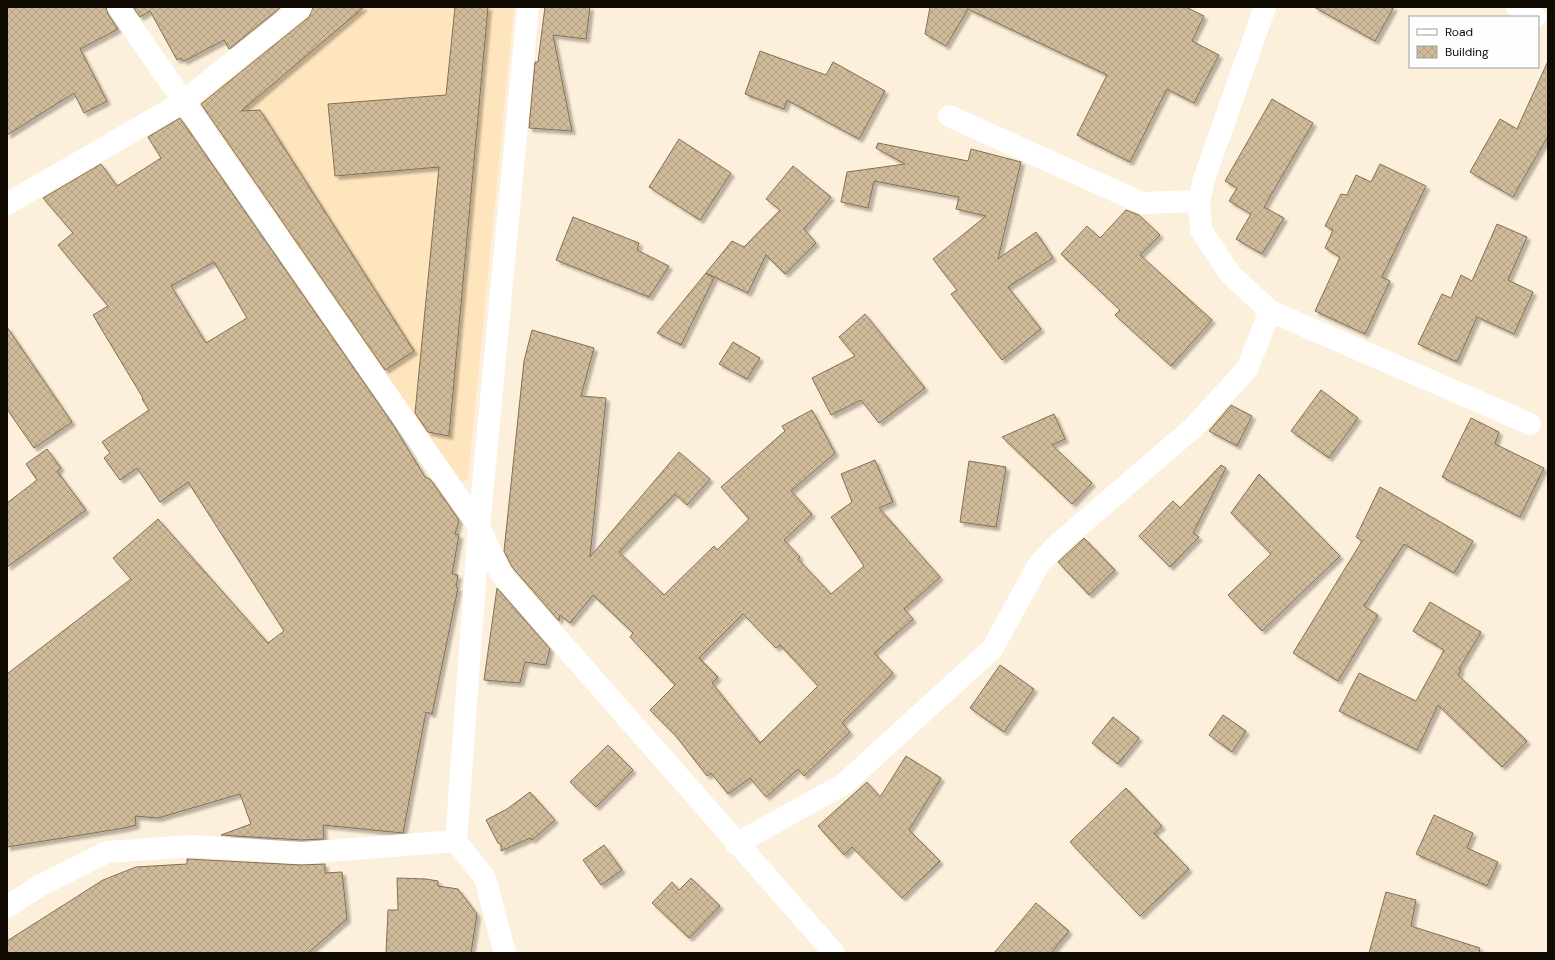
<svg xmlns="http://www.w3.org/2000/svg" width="1555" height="960" viewBox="0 0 1555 960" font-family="'DM Sans',sans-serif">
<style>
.built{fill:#ffe5bd}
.building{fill:url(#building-cross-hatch);stroke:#837052;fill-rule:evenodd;filter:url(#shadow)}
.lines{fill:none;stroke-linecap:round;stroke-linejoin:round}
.minor{stroke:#fff;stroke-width:22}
</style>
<defs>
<pattern id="building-cross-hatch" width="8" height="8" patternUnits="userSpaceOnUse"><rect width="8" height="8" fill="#cfbb9a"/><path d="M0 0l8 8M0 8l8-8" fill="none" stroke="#b19f83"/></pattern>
<filter id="shadow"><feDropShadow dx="3.5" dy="3.5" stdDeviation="1" flood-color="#0004"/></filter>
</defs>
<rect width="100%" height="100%" fill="#fcefdb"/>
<path class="built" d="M 329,7 L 514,7 L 468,480 L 449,484 L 209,108 Z"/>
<path class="building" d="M 7,7 L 106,7 L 108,14 L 118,29 L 80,49 L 107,101 L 84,113 L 74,93 L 7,135 Z
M 133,7 L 281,7 L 229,49 L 224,40 L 184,61 L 181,58 L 177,60 L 150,11 L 140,17 Z
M 313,7 L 364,7 L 241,111 L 260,110 L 414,351 L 385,370 L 201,104 L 309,17 Z
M 455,7 L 488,7 L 449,436 L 428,432 L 415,413 L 439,167 L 335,176 L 328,104 L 446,95 Z
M 545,7 L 590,7 L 586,39 L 553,35 L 572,131 L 529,128 L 535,62 L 538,62 Z
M 930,7 L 1186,7 L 1204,16 L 1192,41 L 1219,55 L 1194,103 L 1167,89 L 1130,162 L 1077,135 L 1107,75 L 968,9 L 946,46 L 925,34 Z
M 1314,7 L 1394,7 L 1375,41 Z
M 760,51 L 826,75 L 833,62 L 885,91 L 859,139 L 787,100 L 784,109 L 745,94 Z
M 1548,61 L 1548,136 L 1513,197 L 1470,172 L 1500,119 L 1517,129 Z
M 1272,99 L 1313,123 L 1264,207 L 1284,218 L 1262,254 L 1236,239 L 1251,214 L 1229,201 L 1237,188 L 1225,181 Z
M 180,118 L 392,423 L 425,477 L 430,479 L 459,520 L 455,534 L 459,535 L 452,574 L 458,575 L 456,587 L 458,588 L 432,714 L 426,712 L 403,833 L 323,825 L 324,839 L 302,840 L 221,835 L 251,824 L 240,794 L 158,818 L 135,816 L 136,825 L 124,828 L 7,847 L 7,674 L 131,579 L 113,558 L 158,519 L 268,643 L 284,631 L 188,482 L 160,502 L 137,468 L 120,480 L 104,458 L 110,453 L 102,442 L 149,410 L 142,399 L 143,398 L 93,315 L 108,306 L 58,245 L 73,233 L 43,198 L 101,164 L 117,186 L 161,158 L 148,137 ZM 214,262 L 247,318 L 206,343 L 171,286 Z
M 679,139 L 731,173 L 700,220 L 649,187 Z
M 878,143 L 968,161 L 971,149 L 1021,162 L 998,259 L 1036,232 L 1053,258 L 1008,287 L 1041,329 L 1002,360 L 951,294 L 957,290 L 933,259 L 986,216 L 956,209 L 959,197 L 874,181 L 868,208 L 841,202 L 847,172 L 905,164 L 876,148 Z
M 1380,164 L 1426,186 L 1382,277 L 1390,281 L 1365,334 L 1315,311 L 1340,257 L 1325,248 L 1333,230 L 1325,226 L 1341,194 L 1347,195 L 1356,175 L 1371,182 Z
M 793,166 L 831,197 L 804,229 L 816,243 L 785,274 L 766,255 L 748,293 L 706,273 L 732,241 L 744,247 L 780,210 L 766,199 Z
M 1126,210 L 1139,215 L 1160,235 L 1140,255 L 1212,320 L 1171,366 L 1115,315 L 1120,310 L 1061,254 L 1087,226 L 1100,238 Z
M 573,217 L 639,243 L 637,250 L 669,266 L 649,297 L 556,260 Z
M 1497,224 L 1527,237 L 1508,280 L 1533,292 L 1514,334 L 1477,317 L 1457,362 L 1418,344 L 1442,294 L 1451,298 L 1461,275 L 1472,281 Z
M 706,273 L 714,278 L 681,345 L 657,333 Z
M 865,314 L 925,388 L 879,423 L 861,400 L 831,415 L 812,378 L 855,356 L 839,337 Z
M 7,327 L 72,422 L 34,448 L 7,409 Z
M 532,330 L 594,348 L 581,396 L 606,398 L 590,557 L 679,452 L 710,479 L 687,505 L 675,494 L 619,552 L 664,595 L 714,546 L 717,550 L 749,519 L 721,487 L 785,431 L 782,426 L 812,410 L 835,453 L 791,491 L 812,514 L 784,540 L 800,557 L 798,559 L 831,594 L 864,566 L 831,517 L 852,502 L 841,474 L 875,460 L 893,502 L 879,508 L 940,577 L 904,609 L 913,619 L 874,653 L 893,673 L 842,723 L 850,732 L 804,776 L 798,769 L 766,797 L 750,778 L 728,794 L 711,773 L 707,776 L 676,736 L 650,710 L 675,685 L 630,637 L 633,633 L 593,595 L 570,623 L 560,615 L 559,621 L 512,567 L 504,551 L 524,361 ZM 743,614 L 776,648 L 780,645 L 818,686 L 760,743 L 712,683 L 718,677 L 699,658 Z
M 733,342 L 760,358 L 747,379 L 719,364 Z
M 1321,390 L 1358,418 L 1329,458 L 1291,431 Z
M 1231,405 L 1252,416 L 1237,446 L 1209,431 Z
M 1054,414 L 1065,439 L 1052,445 L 1092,483 L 1072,504 L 1002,437 Z
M 1471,418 L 1499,432 L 1495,444 L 1544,468 L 1520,517 L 1442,477 Z
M 47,449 L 61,468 L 57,471 L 86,510 L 7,567 L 7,503 L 37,480 L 26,464 Z
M 969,461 L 1006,467 L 996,527 L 960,522 Z
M 1221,465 L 1226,468 L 1193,533 L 1199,537 L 1170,567 L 1139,536 L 1173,501 L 1180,508 Z
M 1259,474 L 1340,556 L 1262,631 L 1228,595 L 1271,554 L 1231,513 Z
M 1380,487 L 1473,541 L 1454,573 L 1404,544 L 1364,606 L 1378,615 L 1338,681 L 1293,653 L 1362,541 L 1356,537 Z
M 1084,538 L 1115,570 L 1089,595 L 1058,562 Z
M 497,588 L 550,649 L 546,665 L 525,662 L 520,683 L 484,680 Z
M 1430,602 L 1481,632 L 1459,669 L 1461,670 L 1458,675 L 1527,741 L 1502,767 L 1438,705 L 1417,750 L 1339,711 L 1359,673 L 1416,701 L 1444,650 L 1413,631 Z
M 1000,665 L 1034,689 L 1004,732 L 970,708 Z
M 1223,715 L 1246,731 L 1232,752 L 1209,735 Z
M 1113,717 L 1139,738 L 1118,764 L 1092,743 Z
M 608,745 L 633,770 L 596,807 L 570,782 Z
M 906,756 L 941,778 L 909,830 L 940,861 L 902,898 L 852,847 L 844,855 L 818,826 L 867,782 L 880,797 Z
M 1126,788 L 1162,826 L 1154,833 L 1189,869 L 1140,916 L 1070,842 Z
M 530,792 L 555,820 L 532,840 L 530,838 L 501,851 L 501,844 L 498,843 L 486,820 L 507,809 Z
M 1434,815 L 1473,833 L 1467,848 L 1498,862 L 1487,886 L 1416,854 Z
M 604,845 L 622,870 L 601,885 L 583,860 Z
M 187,859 L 301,865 L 325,864 L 325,873 L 342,872 L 347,919 L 308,953 L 7,953 L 7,941 L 103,880 L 136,867 L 187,864 Z
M 397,878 L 426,879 L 438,881 L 438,886 L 458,889 L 477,914 L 471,953 L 386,953 L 388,910 L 398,910 Z
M 691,878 L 720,906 L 689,938 L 652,903 L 672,882 L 679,890 Z
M 1386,892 L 1416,900 L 1411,926 L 1480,948 L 1479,953 L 1369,953 Z
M 1036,903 L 1069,931 L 1051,953 L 994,953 Z"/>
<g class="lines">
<path class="minor" d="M 118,7 L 479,527 L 501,574 L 834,953
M 1265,7 L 1204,179 L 1199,201 L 1201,230 L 1230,274 L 1270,311 L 1530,424
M 1517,7 L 1535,17
M 949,116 L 1142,203 L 1199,201
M 7,204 L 183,102 L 301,7
M 736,844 L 844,784 L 992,649 L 1039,564 L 1057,545 L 1194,427 L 1247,369 L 1270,311
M 7,907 L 39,886 L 107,852 L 193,846 L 302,853 L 456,841
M 505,953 L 485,878 L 456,841 L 479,527 L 528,7"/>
</g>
<rect width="1555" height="960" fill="none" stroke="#120b02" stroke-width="16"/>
<rect x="1409" y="16" width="130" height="52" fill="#fefefe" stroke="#a09d99"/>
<rect x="1417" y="29" width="20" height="6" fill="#ffffff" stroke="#a09d99"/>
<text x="1445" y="36" font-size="12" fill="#120b02">Road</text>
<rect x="1417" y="46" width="20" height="12" fill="url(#building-cross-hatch)" stroke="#a09d99"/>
<text x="1445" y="56" font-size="12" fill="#120b02">Building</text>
</svg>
